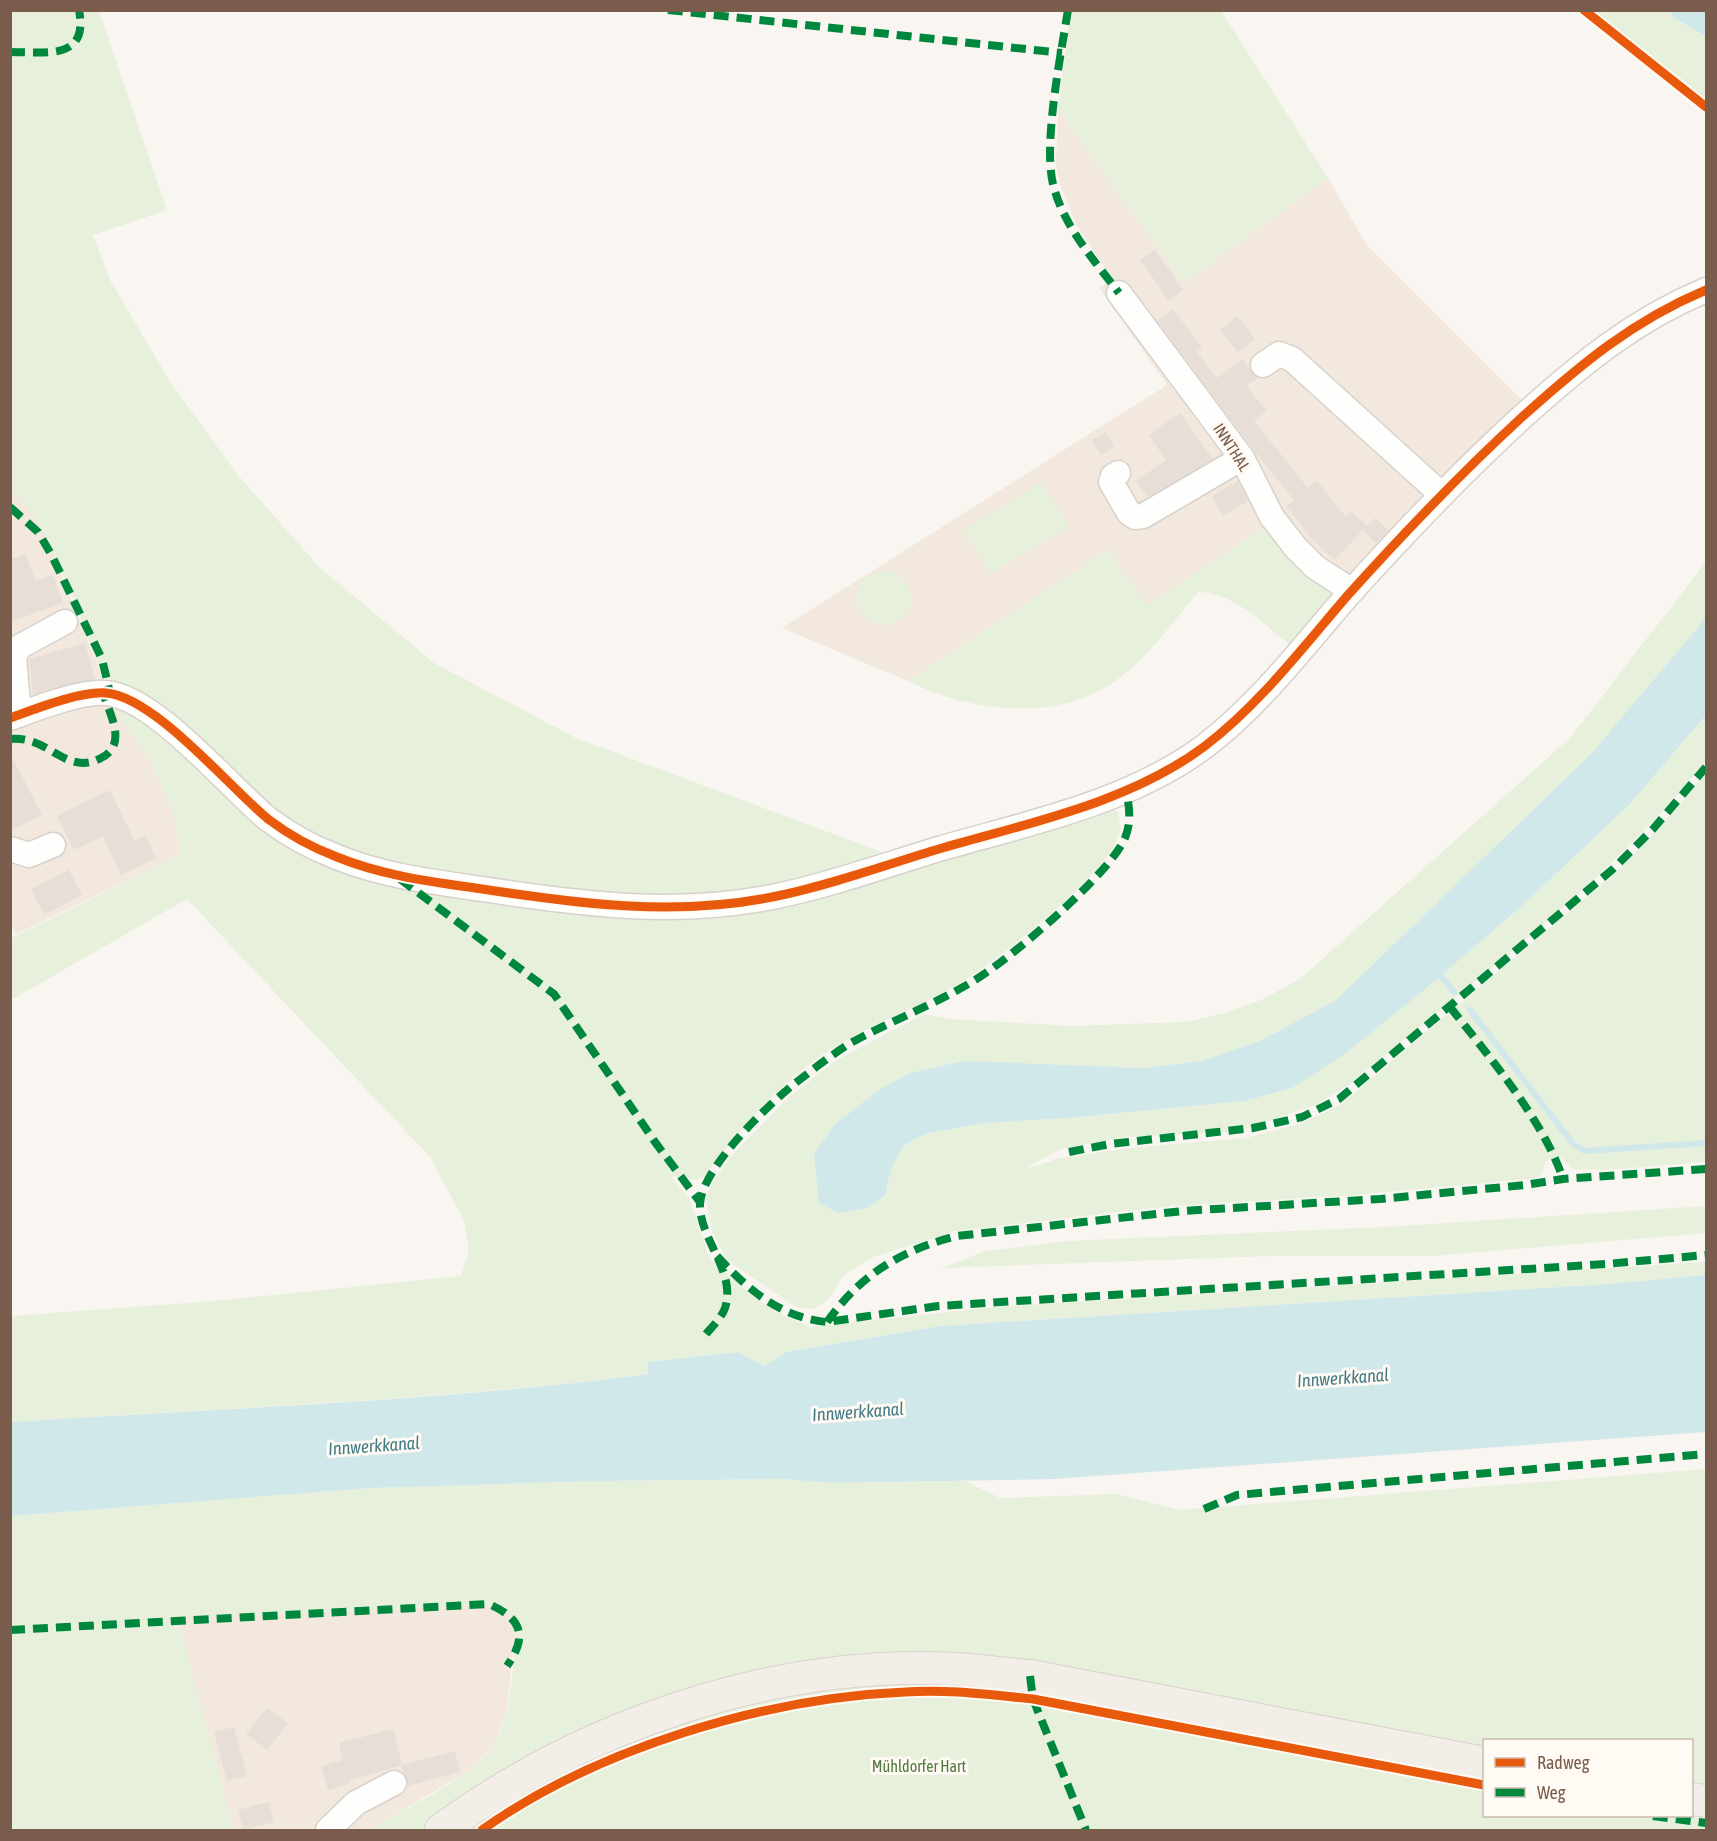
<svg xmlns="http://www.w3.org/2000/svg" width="1717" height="1841" viewBox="0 0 1717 1841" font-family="'Asap Condensed',sans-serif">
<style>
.residential{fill:#f2e8de}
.green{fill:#e7f0db;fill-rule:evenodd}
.water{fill:#d0e8ea}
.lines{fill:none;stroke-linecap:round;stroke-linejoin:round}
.stream{stroke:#d0e8ea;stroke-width:6}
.building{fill:#e6ded7}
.minor-casing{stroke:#d7d1cb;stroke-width:27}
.major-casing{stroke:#dad1cc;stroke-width:34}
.minor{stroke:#fefefd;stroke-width:24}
.major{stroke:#f3eee8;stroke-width:32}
.quiet{stroke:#00873e;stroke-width:8;stroke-dasharray:15 8;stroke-linecap:butt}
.cycleway-casing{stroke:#fffaf3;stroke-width:13}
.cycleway{stroke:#e8590c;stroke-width:9}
.labels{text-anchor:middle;stroke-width:6;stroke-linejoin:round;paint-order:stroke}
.street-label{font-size:16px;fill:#7a5c4d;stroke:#fffaf3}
.park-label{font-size:16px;fill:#537a41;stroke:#fffaf3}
.water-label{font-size:18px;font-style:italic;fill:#437c86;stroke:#fffaf3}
</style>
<rect width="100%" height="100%" fill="#f9f5f0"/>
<path class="residential" d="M 1058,109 L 1183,283 L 1328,178 L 1366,244 L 1524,402 L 1336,592 L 1271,523 L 1147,606 L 1108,550 L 908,681 L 782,628 L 1167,385 L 1099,288 L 1112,279 L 1076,224 L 1061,188 L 1056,165 Z
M 11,489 L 26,503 L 43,527 L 114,708 L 149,759 L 172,808 L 181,855 L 16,934 L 11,926 Z
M 488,1605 L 517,1616 L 506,1716 L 493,1747 L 469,1771 L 380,1823 L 371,1830 L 234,1830 L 177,1620 L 191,1617 Z"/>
<path class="green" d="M 11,11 L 99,11 L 167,210 L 93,235 L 111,282 L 171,383 L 237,474 L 319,567 L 434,663 L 576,738 L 887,854 L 825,874 L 764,888 L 697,897 L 625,897 L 520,886 L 367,860 L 289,824 L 158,707 L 117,682 L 102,677 C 80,620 55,530 11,489 Z
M 1071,11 L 1221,11 L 1328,178 L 1183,283 L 1058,109 Z
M 1591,11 L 1669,11 L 1676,19 L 1706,36 L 1706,100 Z
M 1042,482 L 1069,527 L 990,574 L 963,530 Z
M 1272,523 L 1336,592 L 1292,647 C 1264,624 1235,593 1198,592 C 1173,622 1149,656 1118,679 C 1057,724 971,712 908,681 L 1108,550 L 1147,605 Z
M 1706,562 L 1706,618 L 1674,659 L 1591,754 L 1336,1000 L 1262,1040 L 1202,1061 L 1142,1068 L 1039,1064 L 880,1089 L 834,1125 L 814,1154 L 885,1195 L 891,1169 L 903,1146 L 925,1134 L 983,1123 L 1068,1118 L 1244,1101 L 1292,1088 L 1423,991 L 1524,904 L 1630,804 L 1706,715 L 1706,761 C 1608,883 1469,985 1348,1085 L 1315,1105 L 1236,1132 L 1125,1137 L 1060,1149 L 1023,1170 L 1060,1158 L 1139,1147 L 1246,1138 L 1300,1124 L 1340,1105 L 1615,873 L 1665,822 L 1706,771 L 1706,1162 L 1604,1170 L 1573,1169 L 1560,1157 L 1546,1161 L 1541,1176 L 1530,1179 L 1355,1195 L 1170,1206 L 955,1231 L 873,1257 L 843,1276 L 830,1298 L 815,1309 L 796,1307 L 728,1261 L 712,1232 L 706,1199 L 712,1183 L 731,1156 L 789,1097 L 835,1061 L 924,1014 L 950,1019 L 1070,1026 L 1185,1022 L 1226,1013 L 1263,999 L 1300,979 L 1570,738 Z
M857 598a27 27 0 1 1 54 0a27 27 0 1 1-54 0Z
M 114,708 L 131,711 L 315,854 L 681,915 L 1113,807 C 1122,817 1122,828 1117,840 C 1102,877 1006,953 971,976 C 920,1010 859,1026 811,1063 C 774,1091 731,1139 705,1176 L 697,1180 L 671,1176 L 690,1200 L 709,1258 L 752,1296 L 776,1312 L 810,1327 L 996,1307 L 1706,1262 L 1706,1275 L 1608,1284 L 940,1326 L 786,1352 L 765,1366 L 736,1352 L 649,1362 L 648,1374 C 437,1401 223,1408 11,1422 L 11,1316 L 215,1301 L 461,1276 L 469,1251 L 464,1220 L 430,1157 L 187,899 L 11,1000 L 11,938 L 181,855 L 172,808 L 149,759 Z
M 1706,1206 L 1706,1233 L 1431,1256 L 1270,1256 L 942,1268 L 985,1251 L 1068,1241 L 1386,1227 Z
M 1706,1469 L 1706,1830 L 371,1830 L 380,1823 C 411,1805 474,1776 493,1746 C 514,1714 513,1655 517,1617 L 488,1605 L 191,1617 L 178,1620 L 234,1830 L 11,1830 L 11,1516 L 371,1488 L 597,1481 L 782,1479 L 831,1483 L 965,1481 L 1000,1498 L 1116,1494 L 1179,1510 ZM 1484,1740 L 1692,1740 L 1692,1816 L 1484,1816 Z"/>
<path class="water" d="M 1669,11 L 1706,11 L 1706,36 L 1676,19 Z
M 1706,618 L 1706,715 L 1630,804 L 1524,904 L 1423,991 L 1342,1056 L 1292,1088 L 1244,1101 L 1068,1118 L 983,1123 L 925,1134 L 903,1146 L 891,1169 L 885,1195 L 868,1208 L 838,1213 L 819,1203 L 814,1154 L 834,1125 L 880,1089 L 911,1073 L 964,1061 L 1142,1068 L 1202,1061 L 1262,1040 L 1336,1000 L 1591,754 Z
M 1706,1275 L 1706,1432 L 1054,1479 L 831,1483 L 782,1479 L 597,1481 L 371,1488 L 11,1516 L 11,1422 C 223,1408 437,1402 648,1374 L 648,1362 L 737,1352 L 765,1366 L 786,1352 L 940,1326 L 1608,1284 Z"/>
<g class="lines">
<path class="stream" d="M 1441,976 L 1454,992
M 1470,1010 L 1574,1145 L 1585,1151 L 1706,1143"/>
</g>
<path class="building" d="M 1155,250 L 1183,290 L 1169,301 L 1140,260 Z
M 1173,309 L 1202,347 L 1196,351 L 1217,378 L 1242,359 L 1257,379 L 1246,386 L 1267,411 L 1254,421 L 1308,488 L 1317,481 L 1346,517 L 1351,511 L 1367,526 L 1375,518 L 1388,530 L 1376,543 L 1363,530 L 1334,560 L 1312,539 L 1286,506 L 1294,500 L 1256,453 L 1157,321 Z
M 1237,316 L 1255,339 L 1238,352 L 1220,330 Z
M 1180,413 L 1213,459 L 1148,497 L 1136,481 L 1166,460 L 1149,435 Z
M 1106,432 L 1114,447 L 1101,455 L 1092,440 Z
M 1238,481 L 1248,501 L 1223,516 L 1212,496 Z
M 25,554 L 36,581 L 53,575 L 63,603 L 10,622 L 10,559 Z
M 85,643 L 95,679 L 33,695 L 29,659 Z
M 10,753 L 42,815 L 10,831 Z
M 110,790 L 134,840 L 145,835 L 156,858 L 121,875 L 103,836 L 74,850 L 57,816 Z
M 69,870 L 82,895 L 44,915 L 31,889 Z
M 267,1708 L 288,1723 L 267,1750 L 246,1734 Z
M 234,1727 L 247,1776 L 227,1781 L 214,1732 Z
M 393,1729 L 402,1765 L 349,1780 L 350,1784 L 328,1790 L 321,1766 L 343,1760 L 339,1743 Z
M 455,1751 L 460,1772 L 408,1786 L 402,1765 Z
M 269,1802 L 274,1822 L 243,1830 L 238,1810 Z"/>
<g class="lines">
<g class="minor-casing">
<path id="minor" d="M 1119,293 L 1242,458 L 1272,517 L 1296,548 L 1315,567 L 1352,591
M 1263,365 L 1279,354 L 1292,359 L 1442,495
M 1118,473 L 1113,476 L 1111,482 L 1129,513 L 1135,517 L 1143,516 L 1242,458
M 19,715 L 14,657 L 19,647 L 65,622
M 10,718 C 35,709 80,691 106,693 C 155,697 229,787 268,819 C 289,835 313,848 337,857 C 383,876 434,882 482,889 C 580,904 678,917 777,896 C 831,885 885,865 939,849 C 1028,823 1129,803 1205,746 C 1260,704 1303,647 1348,595 C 1403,534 1460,474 1521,418 C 1580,365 1632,321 1706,290
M 10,849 L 29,855 L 53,845
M 328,1830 L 356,1803 L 394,1783"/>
</g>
<g class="major-casing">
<path id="major" d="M 1692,1799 L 1706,1801
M 441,1830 C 586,1724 776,1659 957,1669 C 981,1671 1006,1674 1030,1676 L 1484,1763"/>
</g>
<use href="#minor" class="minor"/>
<use href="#major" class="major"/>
<path class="quiet" d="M 668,10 L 1062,53
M 1068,10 C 1061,54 1043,143 1053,184 C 1063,226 1094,260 1119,293
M 10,52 C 45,52 89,61 79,10
M 10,507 L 38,532 L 51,554 L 102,659 L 110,693
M 10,739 C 49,735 66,777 101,758 C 128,745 110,715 103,693
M 400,879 L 554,994 L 655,1142 L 700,1202
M 1450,1007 C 1488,1055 1544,1121 1563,1179
M 1069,1152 L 1110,1144 L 1253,1128 L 1302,1117 L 1339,1099 L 1613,869 L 1653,829 L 1706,767
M 717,1256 C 747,1289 781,1318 827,1322 L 938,1306 L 1606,1264 L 1706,1255
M 827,1322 C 860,1275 901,1250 957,1236 L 1183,1211 L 1380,1199 L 1525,1185 L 1563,1179 L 1706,1169
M 706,1334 C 712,1327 722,1317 725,1308 C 737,1272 699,1239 700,1204 C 702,1168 767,1106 794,1084 C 811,1071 830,1056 849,1044 C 890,1021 934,1005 975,980 C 1010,959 1110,874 1125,838 C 1132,821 1129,806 1126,789
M 1204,1509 L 1237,1495 L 1706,1454
M 10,1630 L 489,1604 C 522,1619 528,1636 507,1666
M 1030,1676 L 1033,1699 L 1086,1830
M 1653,1816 L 1706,1823"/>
<g class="cycleway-casing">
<path id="cycleway" d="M 1584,10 L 1706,107
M 10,718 C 35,709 80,691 106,693 C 155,697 229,787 268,819 C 289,835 313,848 337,857 C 383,876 434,882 482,889 C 580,904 678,917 777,896 C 831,885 885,865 939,849 C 1028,823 1129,803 1205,746 C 1260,704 1303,647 1348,595 C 1403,534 1460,474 1521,418 C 1580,365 1632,321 1706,290
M 482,1830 C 597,1748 765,1698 905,1692 C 948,1689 991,1695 1033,1699 L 1484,1785"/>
</g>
<use href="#cycleway" class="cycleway"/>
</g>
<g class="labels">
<g class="street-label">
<text transform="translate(1232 447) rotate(57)" y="6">INNTHAL</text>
</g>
<g class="park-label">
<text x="919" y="1772">Mühldorfer Hart</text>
</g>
<g class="water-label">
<text transform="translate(1343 1378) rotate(-4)" y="6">Innwerkkanal</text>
<text transform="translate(858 1412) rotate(-4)" y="6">Innwerkkanal</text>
<text transform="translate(374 1446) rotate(-4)" y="6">Innwerkkanal</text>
</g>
</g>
<rect width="1717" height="1841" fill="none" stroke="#7a5c4d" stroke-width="24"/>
<rect x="1483" y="1739" width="210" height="78" fill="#fffaf3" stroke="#cabbb1" stroke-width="1.5"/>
<rect x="1495" y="1758" width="30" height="9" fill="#e8590c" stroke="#cabbb1" stroke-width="1.5"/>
<text x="1537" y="1769" font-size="18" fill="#7a5c4d">Radweg</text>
<rect x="1495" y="1788" width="30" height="9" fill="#00873e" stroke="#cabbb1" stroke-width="1.5"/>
<text x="1537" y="1799" font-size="18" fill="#7a5c4d">Weg</text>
</svg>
